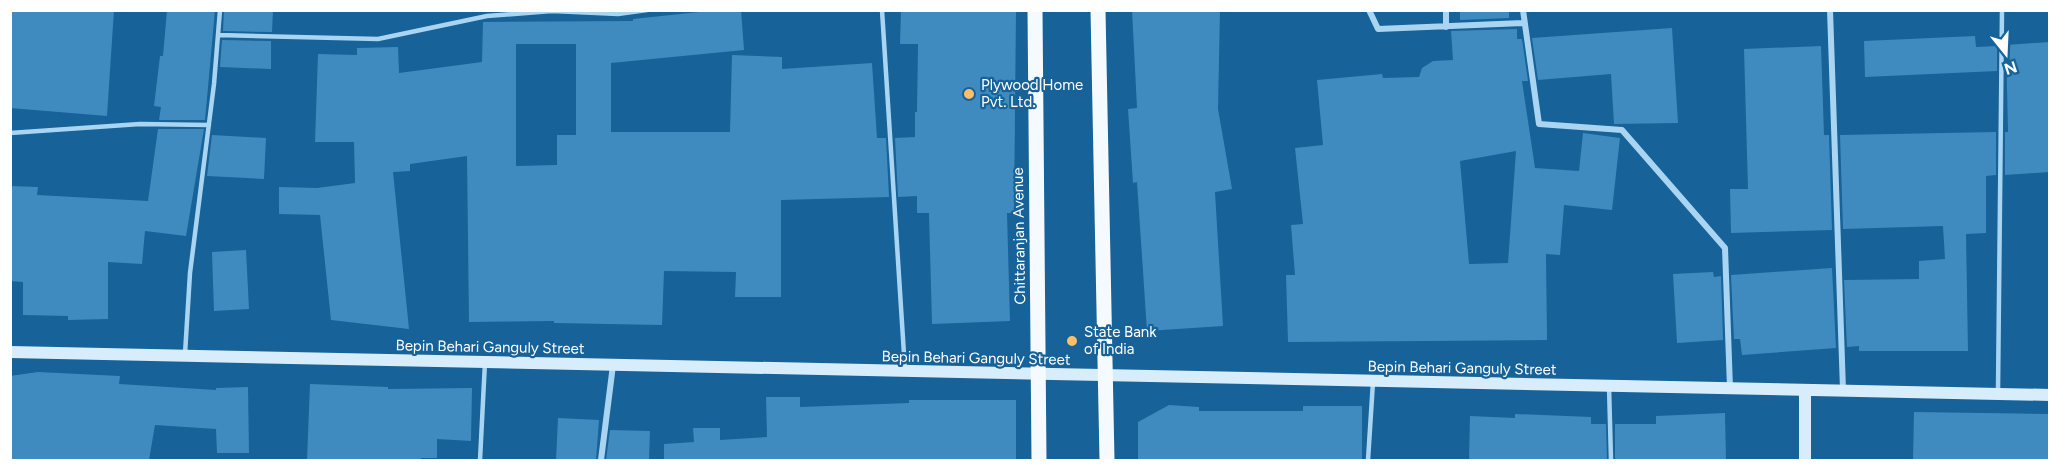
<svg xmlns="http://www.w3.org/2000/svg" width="2060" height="471" viewBox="0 0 2060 471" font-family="Figtree,sans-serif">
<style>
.building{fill:#3f8bbf;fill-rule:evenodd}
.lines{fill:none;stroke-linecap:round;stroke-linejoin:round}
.lane{stroke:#aad5f2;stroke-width:4.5}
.street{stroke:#aad5f2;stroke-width:6}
.secondary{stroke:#d8edfc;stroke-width:12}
.primary{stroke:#f4faff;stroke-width:15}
.poi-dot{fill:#ffbe6a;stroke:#176298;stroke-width:2}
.labels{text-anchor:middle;stroke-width:4.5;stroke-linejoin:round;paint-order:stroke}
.poi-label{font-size:15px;fill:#fff;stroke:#176298;text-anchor:start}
.street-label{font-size:15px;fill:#fff;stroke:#176298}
</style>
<rect width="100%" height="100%" fill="#176298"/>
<path class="building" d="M 10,10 L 114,10 L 107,116 L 10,108 Z
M 167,10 L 215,10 L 205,120 L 159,120 L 161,107 L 154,106 L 160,56 L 163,56 Z
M 224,10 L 273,10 L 272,32 L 223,31 Z
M 718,10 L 741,10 L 744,50 L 611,63 L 611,132 L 730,132 L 732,55 L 782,57 L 782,69 L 872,63 L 877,138 L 886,138 L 889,197 L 781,200 L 781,297 L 735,297 L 736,272 L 664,271 L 662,325 L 554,323 L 554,321 L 469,322 L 467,156 L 410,164 L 410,171 L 393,172 L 409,329 L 331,320 L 320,215 L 279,214 L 279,187 L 317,188 L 355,183 L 354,142 L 315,142 L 318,54 L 357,55 L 357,48 L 398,47 L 399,73 L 482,62 L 483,22 L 633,21 L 633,19 ZM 516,44 L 576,44 L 576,135 L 557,135 L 557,165 L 516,166 Z
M 901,10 L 1016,10 L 1014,213 L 1007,213 L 1010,321 L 932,324 L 929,213 L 917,213 L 917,196 L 898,197 L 895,138 L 915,137 L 915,112 L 917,112 L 918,44 L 900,44 Z
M 1132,10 L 1220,10 L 1218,109 L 1232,189 L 1215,192 L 1223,326 L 1147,331 L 1137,182 L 1133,183 L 1128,109 L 1137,108 Z
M 1460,10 L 1509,10 L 1509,18 L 1460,20 Z
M 1672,28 L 1678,123 L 1614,124 L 1611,74 L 1538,80 L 1532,38 Z
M 1517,29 L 1517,39 L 1522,39 L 1528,81 L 1522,81 L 1535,168 L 1579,171 L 1583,133 L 1620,138 L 1612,210 L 1564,205 L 1560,255 L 1546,254 L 1547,340 L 1288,342 L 1286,275 L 1295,275 L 1291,225 L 1303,224 L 1295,148 L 1323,145 L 1317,80 L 1382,74 L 1383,78 L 1419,77 L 1422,68 L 1433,61 L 1453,60 L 1451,31 ZM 1516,151 L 1508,263 L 1469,264 L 1460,161 Z
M 1975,36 L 1976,47 L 1997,46 L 1997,71 L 1865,77 L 1864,41 Z
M 222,40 L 271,41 L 271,69 L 220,67 Z
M 2049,42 L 2049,172 L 2005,175 L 2005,132 L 2008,132 L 2006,45 Z
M 1821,46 L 1824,135 L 1829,135 L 1832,230 L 1731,233 L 1730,189 L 1748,189 L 1744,49 Z
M 158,129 L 204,129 L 186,236 L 145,231 L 142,264 L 108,262 L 108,319 L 68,320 L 68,316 L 23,315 L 23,282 L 10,281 L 10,186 L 38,187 L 37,195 L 148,201 Z
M 1996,132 L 1996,175 L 1986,176 L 1986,233 L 1966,234 L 1968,351 L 1859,351 L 1859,346 L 1847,347 L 1844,280 L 1919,279 L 1919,261 L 1945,259 L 1943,226 L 1843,229 L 1840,135 Z
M 212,135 L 266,138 L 264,179 L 207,176 Z
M 246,250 L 249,309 L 214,311 L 212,252 Z
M 1832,268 L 1836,348 L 1742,355 L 1740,339 L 1734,339 L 1731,275 Z
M 1713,272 L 1714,277 L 1721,276 L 1723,340 L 1677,343 L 1673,274 Z
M 38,372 L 120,376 L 119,384 L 216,390 L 216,388 L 248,387 L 249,453 L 217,453 L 216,429 L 155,425 L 149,460 L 10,460 L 10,376 Z
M 310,384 L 388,387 L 388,389 L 472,388 L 471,441 L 437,439 L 437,458 L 421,458 L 421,460 L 307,460 Z
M 766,397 L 800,397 L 800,407 L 909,403 L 909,400 L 1016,400 L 1016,460 L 664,460 L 664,444 L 694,442 L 693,428 L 720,428 L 720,440 L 767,437 Z
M 1169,405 L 1199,407 L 1199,411 L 1303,411 L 1303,406 L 1362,406 L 1362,460 L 1138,460 L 1138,422 Z
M 1914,412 L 2049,414 L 2049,460 L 1913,460 Z
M 1725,413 L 1726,460 L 1615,460 L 1615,424 L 1656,424 L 1656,416 Z
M 1515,414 L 1591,417 L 1591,424 L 1606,424 L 1607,460 L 1469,460 L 1470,416 L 1515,418 Z
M 558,418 L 599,420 L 596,460 L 556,460 Z
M 610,430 L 650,431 L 649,460 L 606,460 Z"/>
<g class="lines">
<path class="lane" d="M 882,10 L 905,370
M 219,35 L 378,39 L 487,16 L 552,11 L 618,14 L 647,10
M 10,133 L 140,124 L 209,125
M 185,354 L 190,273 L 214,84 L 220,10
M 1609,386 L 1611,460
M 1998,392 L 2002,10
M 480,460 L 485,362
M 1368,460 L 1373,382"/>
<path class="street" d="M 1369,10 L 1378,29 L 1523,23
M 1446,10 L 1446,27
M 1523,10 L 1539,124 L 1622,130 L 1725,248 L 1730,388
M 1830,10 L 1843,390
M 601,460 L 613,365"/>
<path class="secondary" d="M 10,352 L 2050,395
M 1805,390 L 1805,460"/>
<path class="primary" d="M 1035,10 L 1039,460
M 1098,10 L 1107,460"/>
</g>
<g class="poi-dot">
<circle cx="969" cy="94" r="6"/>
<circle cx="1072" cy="341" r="6"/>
</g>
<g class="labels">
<g class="poi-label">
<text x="981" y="90">Plywood Home<tspan x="981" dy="17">Pvt. Ltd.</tspan></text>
<text x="1084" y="337">State Bank<tspan x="1084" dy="17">of India</tspan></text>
</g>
<g class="street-label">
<text transform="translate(1019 236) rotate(-91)" y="5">Chittaranjan Avenue</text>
<text transform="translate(490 347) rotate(1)" y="5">Bepin Behari Ganguly Street</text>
<text transform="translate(976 358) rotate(1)" y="5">Bepin Behari Ganguly Street</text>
<text transform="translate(1462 368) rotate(1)" y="5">Bepin Behari Ganguly Street</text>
</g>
</g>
<rect width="2060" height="471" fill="none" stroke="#ffffff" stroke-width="24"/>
<g transform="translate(2006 54) rotate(162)" stroke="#176298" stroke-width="4.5" paint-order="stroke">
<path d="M0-4.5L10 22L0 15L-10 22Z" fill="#ffffff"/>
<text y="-9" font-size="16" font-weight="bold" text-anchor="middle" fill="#ffffff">N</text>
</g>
</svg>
